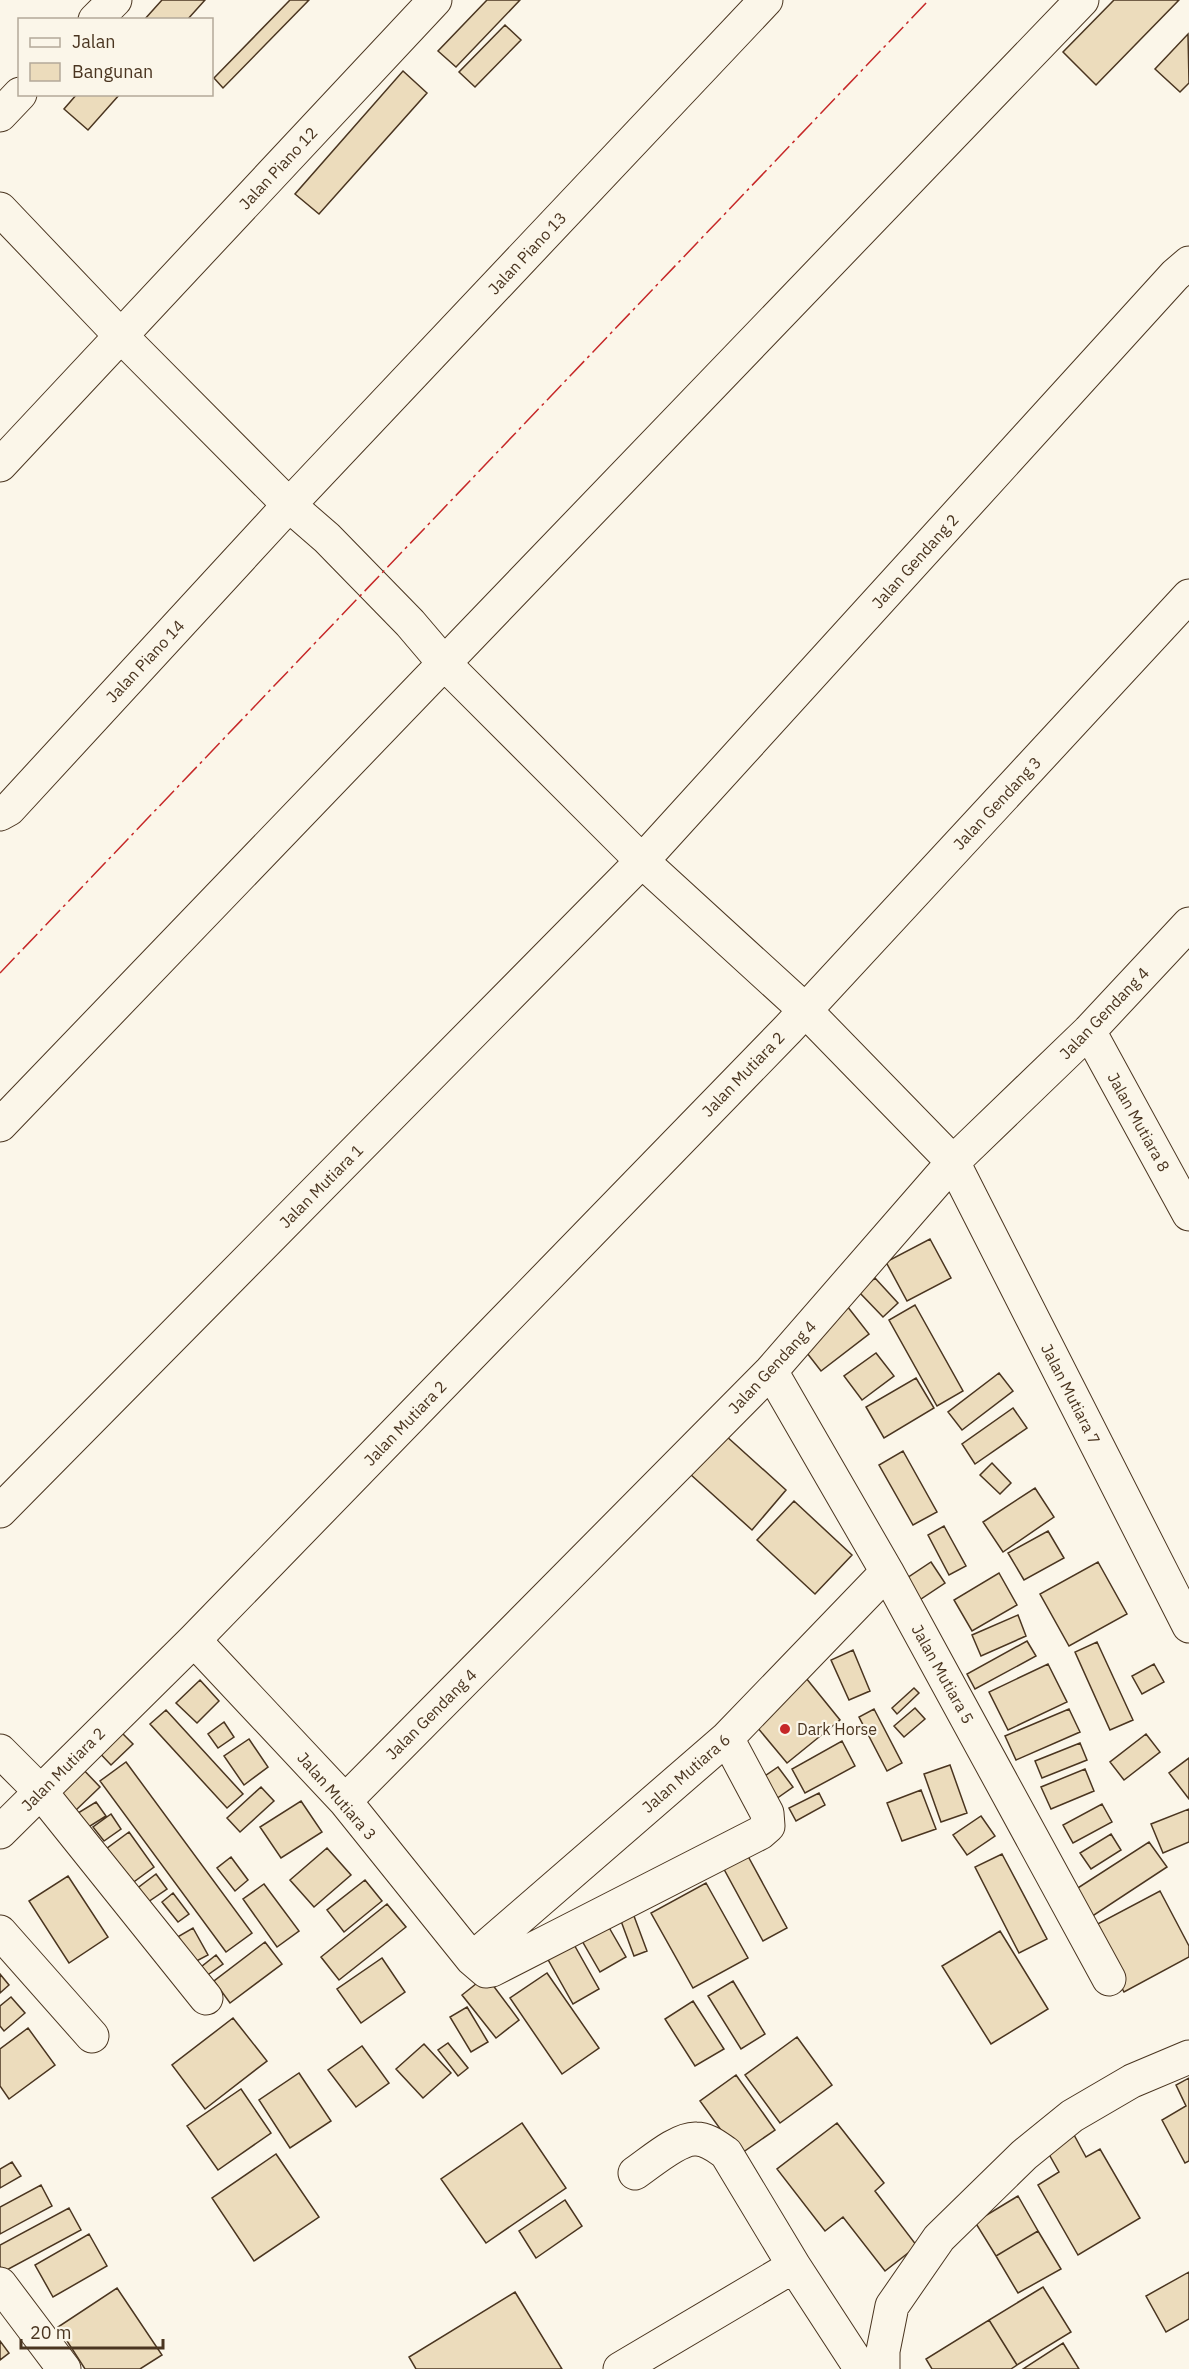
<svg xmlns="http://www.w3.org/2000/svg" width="1189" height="2369" viewBox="0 0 1189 2369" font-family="'IBM Plex Sans',sans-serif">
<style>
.building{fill:#ecdcbc;stroke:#4a3520;stroke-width:1.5}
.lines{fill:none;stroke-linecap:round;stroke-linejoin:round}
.minor-casing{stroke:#4a3520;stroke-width:35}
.minor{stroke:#fbf6e9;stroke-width:33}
.power{stroke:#c62828;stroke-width:1.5;stroke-dasharray:21 4.5 3 4.5;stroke-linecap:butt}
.poi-dot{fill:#c62828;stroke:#fbf6e9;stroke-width:2}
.labels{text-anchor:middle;stroke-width:4.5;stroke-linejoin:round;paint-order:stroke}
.street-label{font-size:16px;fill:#4a3520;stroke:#fbf6e9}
.poi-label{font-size:16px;fill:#4a3520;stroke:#fbf6e9;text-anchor:start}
</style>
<rect width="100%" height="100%" fill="#fbf6e9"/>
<path class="building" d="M 162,0 L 205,0 L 187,20 L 144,20 Z
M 290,0 L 309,0 L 223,88 L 214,78 Z
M 487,0 L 520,0 L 456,67 L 438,51 Z
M 1114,0 L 1179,0 L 1096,85 L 1063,52 Z
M 505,25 L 521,40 L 475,87 L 459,72 Z
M 1188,34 L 1189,83 L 1180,92 L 1155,69 Z
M 403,71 L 427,93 L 319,214 L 295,194 Z
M 77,94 L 120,94 L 88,130 L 64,109 Z
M 930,1239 L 951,1278 L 907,1301 L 886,1262 Z
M 875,1278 L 898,1303 L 883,1317 L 859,1292 Z
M 915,1305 L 963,1391 L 937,1406 L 889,1320 Z
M 847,1306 L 869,1334 L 821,1371 L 800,1344 Z
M 876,1353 L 894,1376 L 862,1400 L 844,1376 Z
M 999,1373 L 1013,1391 L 962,1430 L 948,1412 Z
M 916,1378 L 934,1408 L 884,1438 L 866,1407 Z
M 1013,1408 L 1027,1428 L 975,1464 L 962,1444 Z
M 725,1435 L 786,1490 L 752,1530 L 690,1474 Z
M 903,1451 L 937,1512 L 913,1525 L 879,1465 Z
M 992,1463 L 1011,1483 L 1000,1494 L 980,1475 Z
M 1035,1488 L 1054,1517 L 1003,1552 L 983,1522 Z
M 794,1501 L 852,1555 L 815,1594 L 757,1540 Z
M 944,1526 L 966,1566 L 949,1575 L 928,1535 Z
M 1048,1531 L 1064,1558 L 1024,1580 L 1008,1553 Z
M 931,1562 L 945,1583 L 918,1601 L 904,1580 Z
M 1098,1562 L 1127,1614 L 1069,1646 L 1040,1594 Z
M 999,1573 L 1017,1605 L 972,1631 L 954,1600 Z
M 1018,1615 L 1026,1636 L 981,1656 L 972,1635 Z
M 1027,1641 L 1036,1656 L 975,1689 L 967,1674 Z
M 1097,1642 L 1133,1720 L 1110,1730 L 1075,1652 Z
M 853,1650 L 870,1691 L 849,1700 L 831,1660 Z
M 1048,1664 L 1067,1702 L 1008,1730 L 989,1692 Z
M 1154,1664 L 1164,1682 L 1142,1694 L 1132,1676 Z
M 806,1678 L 840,1720 L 787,1763 L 752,1721 Z
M 200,1680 L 219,1701 L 197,1723 L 176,1703 Z
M 914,1688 L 919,1693 L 897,1714 L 892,1708 Z
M 915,1708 L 925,1719 L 904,1737 L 894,1726 Z
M 874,1709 L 902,1763 L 887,1771 L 859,1717 Z
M 1069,1709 L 1080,1732 L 1016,1760 L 1005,1736 Z
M 166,1710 L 243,1794 L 227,1808 L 150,1724 Z
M 224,1722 L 234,1737 L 218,1748 L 208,1734 Z
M 115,1726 L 133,1744 L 111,1765 L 94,1747 Z
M 1146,1734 L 1160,1752 L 1124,1780 L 1110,1762 Z
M 249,1739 L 268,1767 L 244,1785 L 224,1756 Z
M 842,1741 L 855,1766 L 805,1793 L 792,1769 Z
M 1080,1743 L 1087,1760 L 1042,1778 L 1035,1761 Z
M 1189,1758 L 1189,1799 L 1169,1773 Z
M 126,1762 L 252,1933 L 226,1952 L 100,1781 Z
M 79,1765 L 100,1787 L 75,1811 L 54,1788 Z
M 950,1765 L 967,1813 L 941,1822 L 924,1774 Z
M 778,1767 L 793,1787 L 776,1799 L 762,1778 Z
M 1085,1769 L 1094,1791 L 1051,1809 L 1041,1787 Z
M 261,1787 L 274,1801 L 240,1832 L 227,1818 Z
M 921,1790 L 936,1829 L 902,1841 L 887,1803 Z
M 819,1793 L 825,1805 L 796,1821 L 789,1808 Z
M 301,1801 L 322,1832 L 281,1858 L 260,1827 Z
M 96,1802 L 106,1816 L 87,1828 L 78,1813 Z
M 1102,1804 L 1112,1822 L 1073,1843 L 1063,1825 Z
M 1189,1809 L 1189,1842 L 1163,1853 L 1151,1824 Z
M 111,1814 L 121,1829 L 104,1841 L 93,1827 Z
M 981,1816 L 995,1836 L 967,1855 L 953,1835 Z
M 129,1832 L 154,1867 L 131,1884 L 106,1849 Z
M 1111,1834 L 1121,1850 L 1091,1869 L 1080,1853 Z
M 1149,1842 L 1167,1867 L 1088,1919 L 1070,1893 Z
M 743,1847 L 787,1928 L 763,1941 L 719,1860 Z
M 327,1848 L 351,1875 L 314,1907 L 290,1880 Z
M 1002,1854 L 1047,1939 L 1019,1953 L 975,1867 Z
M 231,1857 L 248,1880 L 235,1891 L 217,1868 Z
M 156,1874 L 167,1889 L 145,1904 L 135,1890 Z
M 68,1876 L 108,1937 L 69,1963 L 29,1901 Z
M 365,1880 L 382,1901 L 344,1932 L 327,1910 Z
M 706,1883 L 748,1958 L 693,1988 L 651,1913 Z
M 264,1884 L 299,1931 L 277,1947 L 243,1899 Z
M 1160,1891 L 1189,1946 L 1189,1957 L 1124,1992 L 1090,1928 Z
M 173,1893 L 189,1914 L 178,1922 L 162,1902 Z
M 387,1904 L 406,1927 L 339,1980 L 321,1957 Z
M 631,1908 L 647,1951 L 634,1956 L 618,1913 Z
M 607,1924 L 626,1957 L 600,1972 L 581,1939 Z
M 193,1928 L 208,1955 L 189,1965 L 174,1939 Z
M 1000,1931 L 1048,2009 L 991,2044 L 942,1966 Z
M 572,1941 L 599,1989 L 573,2004 L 546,1956 Z
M 265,1942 L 282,1964 L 230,2003 L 214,1981 Z
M 216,1955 L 223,1964 L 202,1979 L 196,1971 Z
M 382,1958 L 405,1992 L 361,2023 L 337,1989 Z
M 547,1973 L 599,2048 L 562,2074 L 510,1998 Z
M 0,1974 L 9,1985 L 0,1993 Z
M 486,1976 L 519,2020 L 496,2038 L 462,1995 Z
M 733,1981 L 765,2034 L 741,2049 L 708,1996 Z
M 11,1997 L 25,2013 L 4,2031 L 0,2026 L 0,2006 Z
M 693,2001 L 724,2049 L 695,2066 L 665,2019 Z
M 467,2007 L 488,2042 L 471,2052 L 450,2017 Z
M 233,2018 L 267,2061 L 205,2109 L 172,2065 Z
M 28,2028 L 55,2065 L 9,2099 L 0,2086 L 0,2049 Z
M 797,2037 L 832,2085 L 780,2123 L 745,2075 Z
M 448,2043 L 468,2068 L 458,2076 L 438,2050 Z
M 424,2044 L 451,2073 L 423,2098 L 396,2069 Z
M 362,2046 L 389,2083 L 356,2107 L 328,2070 Z
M 299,2073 L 331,2121 L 290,2148 L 259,2100 Z
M 736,2075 L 775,2130 L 739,2155 L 700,2101 Z
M 1189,2078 L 1189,2161 L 1185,2163 L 1162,2120 L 1186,2106 L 1176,2085 Z
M 241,2089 L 271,2133 L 218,2170 L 187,2126 Z
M 522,2123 L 566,2188 L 486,2243 L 441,2179 Z
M 837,2123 L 884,2183 L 875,2191 L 917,2246 L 885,2271 L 843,2217 L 825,2231 L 777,2169 Z
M 1073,2133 L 1086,2157 L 1100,2149 L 1140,2218 L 1078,2255 L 1038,2185 L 1059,2172 L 1046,2149 Z
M 276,2154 L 319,2217 L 254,2261 L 212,2198 Z
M 12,2162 L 21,2176 L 0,2188 L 0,2169 Z
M 41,2185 L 52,2206 L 0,2234 L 0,2207 Z
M 1018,2196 L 1038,2231 L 996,2256 L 975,2222 Z
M 565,2200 L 582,2226 L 536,2258 L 519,2231 Z
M 69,2208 L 81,2230 L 3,2272 L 0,2266 L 0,2245 Z
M 1038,2231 L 1061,2269 L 1018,2293 L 996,2256 Z
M 89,2234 L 107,2266 L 53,2297 L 35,2265 Z
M 1189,2272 L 1189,2319 L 1166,2332 L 1146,2296 Z
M 1043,2287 L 1071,2332 L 1017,2365 L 989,2320 Z
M 117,2288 L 162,2355 L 140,2369 L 85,2369 L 58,2327 Z
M 515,2292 L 562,2369 L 416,2369 L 409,2357 Z
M 989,2320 L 1017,2365 L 1011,2369 L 932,2369 L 926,2359 Z
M 0,2341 L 9,2353 L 0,2360 Z
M 1063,2343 L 1079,2369 L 1023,2369 Z"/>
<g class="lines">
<g class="minor-casing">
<path id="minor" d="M 95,20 L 115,0
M 0,115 L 20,94
M 0,209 L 120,335 L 289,505 L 327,538 L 410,623 L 444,663 L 642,861 L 805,1010 L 953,1162 L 1189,1626
M 0,465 L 435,0
M 0,814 L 9,809 L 289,505 L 766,0
M 1089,1031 L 1189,1214
M 0,1125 L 1082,0
M 771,1371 L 887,1572 L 1109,1979
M 0,1511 L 642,861 L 1175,275 L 1189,263
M 194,1640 L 345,1801 L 472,1959 L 486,1971 L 492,1970 L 760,1833 L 768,1826 L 767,1813 L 727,1738
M 0,1751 L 40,1791 L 206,1998
M 345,1801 L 771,1371 L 953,1162 L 1089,1031 L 1189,924
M 0,1832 L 194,1640 L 787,1030 L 1189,596
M 0,1932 L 92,2036
M 472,1959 L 727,1738 L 887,1572
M 635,2173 C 650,2163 678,2138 696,2139 C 708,2139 717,2147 726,2153 L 794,2266
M 0,2284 L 64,2369
M 620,2369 L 794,2266 L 861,2369
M 883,2369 L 883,2351 L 892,2306 L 939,2238 L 1024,2155 L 1072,2116 L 1132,2081 L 1189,2057"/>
</g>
<use href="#minor" class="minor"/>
<path class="power" d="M 0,973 L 929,0"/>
</g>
<circle class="poi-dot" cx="785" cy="1729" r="6"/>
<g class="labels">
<g class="street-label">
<text transform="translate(278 168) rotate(-47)" y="6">Jalan Piano 12</text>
<text transform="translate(527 253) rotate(-47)" y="6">Jalan Piano 13</text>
<text transform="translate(915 561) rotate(-48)" y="6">Jalan Gendang 2</text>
<text transform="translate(145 661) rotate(-47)" y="6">Jalan Piano 14</text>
<text transform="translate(997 803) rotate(-47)" y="6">Jalan Gendang 3</text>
<text transform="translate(1104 1013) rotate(-46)" y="6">Jalan Gendang 4</text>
<text transform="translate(743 1074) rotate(-46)" y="6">Jalan Mutiara 2</text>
<text transform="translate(1139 1122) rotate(61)" y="6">Jalan Mutiara 8</text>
<text transform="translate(321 1186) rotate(-45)" y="6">Jalan Mutiara 1</text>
<text transform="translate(772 1367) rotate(-47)" y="6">Jalan Gendang 4</text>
<text transform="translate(1071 1394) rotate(63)" y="6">Jalan Mutiara 7</text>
<text transform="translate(405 1423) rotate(-46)" y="6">Jalan Mutiara 2</text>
<text transform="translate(943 1674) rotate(61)" y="6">Jalan Mutiara 5</text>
<text transform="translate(431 1714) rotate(-45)" y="6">Jalan Gendang 4</text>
<text transform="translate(63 1769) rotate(-45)" y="6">Jalan Mutiara 2</text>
<text transform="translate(686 1773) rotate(-41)" y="6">Jalan Mutiara 6</text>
<text transform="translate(337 1796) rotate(49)" y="6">Jalan Mutiara 3</text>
</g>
<g class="poi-label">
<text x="797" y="1735">Dark Horse</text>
</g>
</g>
<rect x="18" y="18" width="195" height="78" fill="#fbf6e9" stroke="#b4a999" stroke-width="1.5"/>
<rect x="30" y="38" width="30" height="9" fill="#fbf6e9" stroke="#b4a999" stroke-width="1.5"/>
<text x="72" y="48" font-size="18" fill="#4a3520">Jalan</text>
<rect x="30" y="63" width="30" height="18" fill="#ecdcbc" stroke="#b4a999" stroke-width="1.5"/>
<text x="72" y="78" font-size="18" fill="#4a3520">Bangunan</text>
<path d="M21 2339v9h142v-9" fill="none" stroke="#4a3520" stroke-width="3"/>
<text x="30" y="2339" font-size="18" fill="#4a3520" stroke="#fbf6e9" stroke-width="4.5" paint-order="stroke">20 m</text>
</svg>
